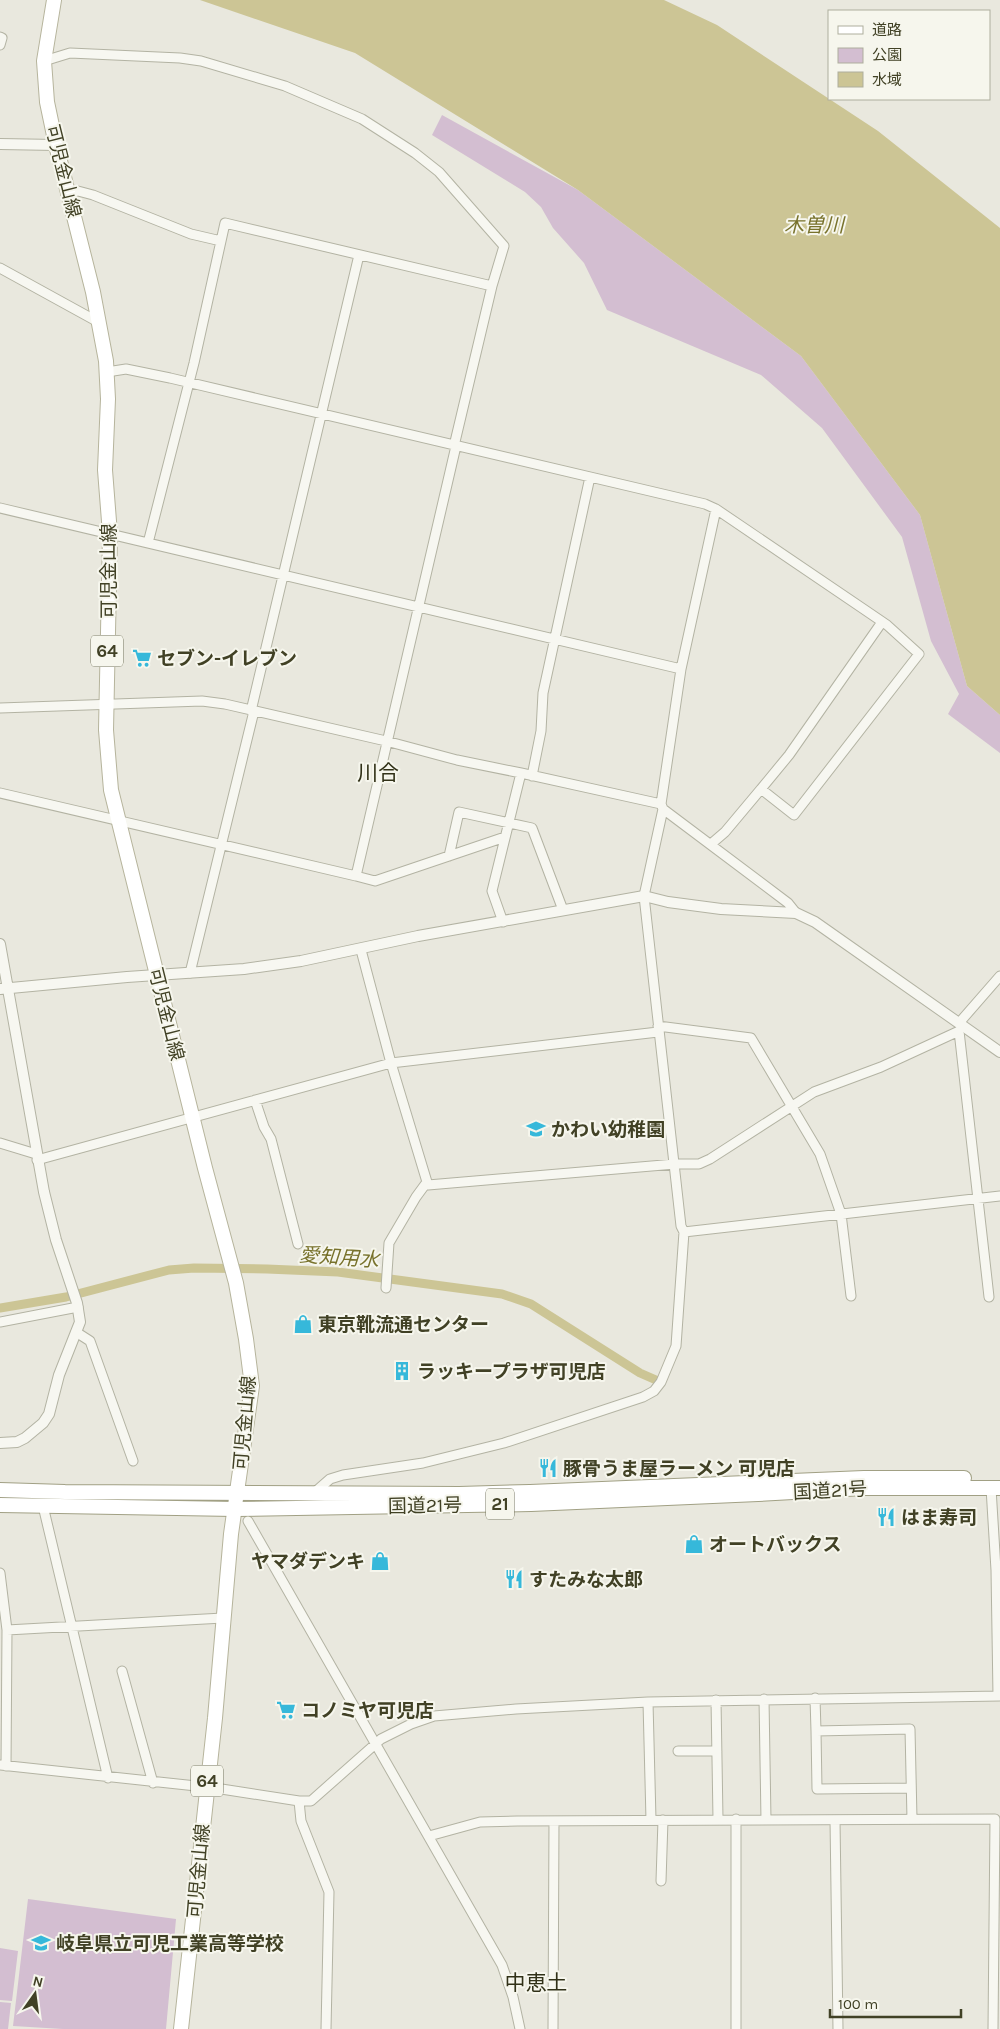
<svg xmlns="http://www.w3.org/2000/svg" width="1000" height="2029" viewBox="0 0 1000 2029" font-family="Karla,'Noto Sans JP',sans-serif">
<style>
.green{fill:#d3bed1}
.water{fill:#ccc595}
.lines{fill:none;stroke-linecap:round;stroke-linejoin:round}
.canal{stroke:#ccc595;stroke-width:9}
.minor-casing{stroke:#b3b3a3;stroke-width:11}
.tertiary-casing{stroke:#b3b3a3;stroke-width:12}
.primary-casing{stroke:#b6b49c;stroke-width:16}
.trunk-casing{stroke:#a1a084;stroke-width:16}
.minor{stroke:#f7f7f1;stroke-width:9}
.tertiary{stroke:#f7f7f1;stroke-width:10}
.primary{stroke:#fff;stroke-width:14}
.trunk{stroke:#fff;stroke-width:14}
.labels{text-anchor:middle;stroke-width:4;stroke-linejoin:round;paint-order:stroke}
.shield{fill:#f6f6ed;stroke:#777761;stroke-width:1}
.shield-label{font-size:18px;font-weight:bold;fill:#414125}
.street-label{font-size:19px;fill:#414125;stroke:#f6f6ed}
.poi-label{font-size:19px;font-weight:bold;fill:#414125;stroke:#f6f6ed;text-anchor:start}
.water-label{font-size:20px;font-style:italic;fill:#78722c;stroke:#f6f6ed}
.quarter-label{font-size:21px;fill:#313118;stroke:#f6f6ed}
</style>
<rect width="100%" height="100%" fill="#e9e8de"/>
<path class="green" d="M 442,115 L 578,190 L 801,356 L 920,515 L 967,686 L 1000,715 L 1000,753 L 948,714 L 959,694 L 931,641 L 902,537 L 822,428 L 761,375 L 607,310 L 584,263 L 553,228 L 541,207 L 525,192 L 432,135 Z
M 28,1899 L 176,1919 L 166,2029 L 63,2029 L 13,2026 Z
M 0,1948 L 18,1951 L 12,2001 L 0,2000 Z
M 0,2002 L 11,2003 L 8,2029 L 0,2029 Z"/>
<path class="water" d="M 200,0 L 664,0 L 717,25 L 878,131 L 1000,228 L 1000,715 L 967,686 L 920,515 L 801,356 L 578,190 L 355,53 Z"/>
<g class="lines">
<path class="canal" d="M 0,1308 L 66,1297 L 169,1270 L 194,1268 L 267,1269 L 338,1272 L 502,1294 L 531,1304 L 640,1373 L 656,1380"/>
<g class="minor-casing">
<path id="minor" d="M 0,37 L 2,38 L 0,45
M 44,61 L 70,53 L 180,58 L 201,61 L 285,86 L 362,119 L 415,153 L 439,172 L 504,246 L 492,286 L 454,446
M 68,193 L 78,191 L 93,195 L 191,234 L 221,241
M 0,268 L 100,323
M 107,372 L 126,369 L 170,378 L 705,504 L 716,509 L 865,610 L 887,625 L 919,654 L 794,815 L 761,789 L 725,832 L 711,844
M 0,508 L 681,669
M 148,543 L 194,363 L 225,223 L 492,286
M 0,708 L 202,701 L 225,704 L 386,741 L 457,760 L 521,773 L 661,804
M 251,711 L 359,255
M 532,776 L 541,731 L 543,693 L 590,477
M 761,789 L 789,755 L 882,622
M 0,793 L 356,876 L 456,446
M 663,809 L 788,903 L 796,913
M 449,856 L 459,812 L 532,828 L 563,910
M 356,876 L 375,881 L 505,837
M 503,922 L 492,891 L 521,773
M 361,950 L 391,1063 L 427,1182 L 416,1197 L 389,1243 L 386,1288
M 190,973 L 254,711
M 959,1023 L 1000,976
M 658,1026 L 751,1038 L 820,1154 L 841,1214 L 851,1296
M 959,1031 L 989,1297
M 255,1100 L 264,1127 L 271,1139 L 298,1244
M 0,1143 L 36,1154
M 37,1160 L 391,1063 L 658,1032
M 427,1182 L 428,1185 L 675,1164 L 699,1164 L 710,1159 L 814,1092 L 881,1067 L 959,1031 L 963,1026
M 684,1232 L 1000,1196
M 0,1322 L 78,1307
M 76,1332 L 90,1341 L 133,1461
M 991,1488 L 996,1570 L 998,1696
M 314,1493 L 330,1479 L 343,1475 L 423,1463 L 504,1443 L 643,1397 L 654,1391 L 661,1382 L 676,1346 L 684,1232 L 681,1226 L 644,896 L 663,809 L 661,804 L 681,669 L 716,509
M 43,1506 L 108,1778
M 248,1521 L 502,1965 L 513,1997 L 520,2029
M 0,1573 L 7,1630 L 6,1766
M 7,1630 L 223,1618
M 122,1671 L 153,1783
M 815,1698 L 816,1731 L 910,1729 L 912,1819
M 764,1699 L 766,1820
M 716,1700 L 718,1819
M 648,1702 L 651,1820
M 816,1731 L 817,1789 L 911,1788
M 678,1751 L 717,1751
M 0,1765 L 215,1788 L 299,1801 L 311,1801 L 381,1739 L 411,1724 L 434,1716 L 516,1709 L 648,1702 L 1000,1696
M 299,1801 L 301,1821 L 329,1892 L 326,2029
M 736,1819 L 736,2029
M 835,1820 L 838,2029
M 429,1836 L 480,1822 L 517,1821 L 995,1819 L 993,2029
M 661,1881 L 663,1820
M 553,2029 L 554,1821"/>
</g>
<g class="tertiary-casing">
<path id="tertiary" d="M 0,144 L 56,145
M 0,944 L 44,1192 L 56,1240 L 77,1303 L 80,1322 L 59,1375 L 49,1414 L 43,1423 L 25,1438 L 17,1442 L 0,1443
M 0,989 L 127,977 L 244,969 L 301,961 L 418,936 L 644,896 L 668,902 L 721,909 L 796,913 L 815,922 L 1000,1052"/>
</g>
<g class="primary-casing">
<path id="primary" d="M 54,0 L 44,61 L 47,102 L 56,145 L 93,292 L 106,361 L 108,399 L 105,470 L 110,534 L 106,730 L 111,790 L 205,1168 L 236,1283 L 246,1339 L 252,1386 L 231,1534 L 215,1718 L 181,2029"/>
</g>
<g class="trunk-casing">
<path id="trunk" d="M 0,1490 L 65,1492 L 459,1494 L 530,1492 L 864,1478 L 964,1478
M 0,1505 L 235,1509 L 531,1504 L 758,1494 L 864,1488 L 1000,1488"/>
</g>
<use href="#minor" class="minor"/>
<use href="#tertiary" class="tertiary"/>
<use href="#primary" class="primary"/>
<use href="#trunk" class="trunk"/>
</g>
<defs>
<g id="supermarket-bare" transform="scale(1.5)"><path d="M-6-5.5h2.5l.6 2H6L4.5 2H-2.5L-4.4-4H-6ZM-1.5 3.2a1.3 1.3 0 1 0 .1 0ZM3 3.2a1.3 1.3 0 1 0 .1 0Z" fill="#36b8da" stroke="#f6f6ed" stroke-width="2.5" paint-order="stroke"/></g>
<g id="school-bare" transform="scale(1.5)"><path d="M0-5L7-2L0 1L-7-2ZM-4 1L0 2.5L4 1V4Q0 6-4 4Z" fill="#36b8da" stroke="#f6f6ed" stroke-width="2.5" paint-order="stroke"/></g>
<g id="shop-bare" transform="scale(1.5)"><path d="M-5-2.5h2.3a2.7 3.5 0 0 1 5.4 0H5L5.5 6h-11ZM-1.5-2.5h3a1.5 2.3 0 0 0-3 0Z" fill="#36b8da" stroke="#f6f6ed" stroke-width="2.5" paint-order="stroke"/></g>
<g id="building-bare" transform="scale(1.5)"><path d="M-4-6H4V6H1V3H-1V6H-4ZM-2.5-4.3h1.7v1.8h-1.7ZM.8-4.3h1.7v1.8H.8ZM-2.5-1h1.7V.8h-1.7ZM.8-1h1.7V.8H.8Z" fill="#36b8da" stroke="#f6f6ed" stroke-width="2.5" paint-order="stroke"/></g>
<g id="restaurant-bare" transform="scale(1.5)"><path d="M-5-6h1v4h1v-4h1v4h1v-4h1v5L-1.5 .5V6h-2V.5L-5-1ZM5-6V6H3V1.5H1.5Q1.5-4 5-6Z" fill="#36b8da" stroke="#f6f6ed" stroke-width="2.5" paint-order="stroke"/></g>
</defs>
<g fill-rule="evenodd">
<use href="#supermarket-bare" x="142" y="658"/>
<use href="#school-bare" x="536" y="1129"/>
<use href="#shop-bare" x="303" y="1324"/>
<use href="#building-bare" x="402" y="1371"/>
<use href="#restaurant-bare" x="548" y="1468"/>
<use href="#restaurant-bare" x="886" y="1517"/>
<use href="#shop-bare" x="694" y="1544"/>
<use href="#shop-bare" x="380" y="1561"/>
<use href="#restaurant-bare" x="514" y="1579"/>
<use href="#supermarket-bare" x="286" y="1710"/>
<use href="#school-bare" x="41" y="1943"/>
</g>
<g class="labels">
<g class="shield">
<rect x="91" y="635.5" width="32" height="31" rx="4"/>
<rect x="486" y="1488.5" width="28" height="31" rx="4"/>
<rect x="191" y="1765.5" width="32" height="31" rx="4"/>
</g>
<g class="shield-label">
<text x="107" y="657">64</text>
<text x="500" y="1510">21</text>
<text x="207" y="1787">64</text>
</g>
<g class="street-label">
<text transform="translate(64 171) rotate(76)" y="7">可児金山線</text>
<text transform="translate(108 571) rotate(-90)" y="7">可児金山線</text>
<text transform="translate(167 1014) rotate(76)" y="7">可児金山線</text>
<text transform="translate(244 1423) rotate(-85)" y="7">可児金山線</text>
<text transform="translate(830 1490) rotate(-3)" y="7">国道21号</text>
<text transform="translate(425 1505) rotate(-1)" y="7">国道21号</text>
<text transform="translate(198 1871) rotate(-85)" y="7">可児金山線</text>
</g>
<g class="poi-label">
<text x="157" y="665">セブン-イレブン</text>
<text x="551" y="1136">かわい幼稚園</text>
<text x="318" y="1331">東京靴流通センター</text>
<text x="417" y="1378">ラッキープラザ可児店</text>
<text x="563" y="1475">豚骨うま屋ラーメン 可児店</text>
<text x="901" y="1524">はま寿司</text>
<text x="709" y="1551">オートバックス</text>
<text x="365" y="1568" text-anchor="end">ヤマダデンキ</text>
<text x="529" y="1586">すたみな太郎</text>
<text x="301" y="1717">コノミヤ可児店</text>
<text x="56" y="1950">岐阜県立可児工業高等学校</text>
</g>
<g class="water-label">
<text x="814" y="232">木曽川</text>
<text transform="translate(339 1257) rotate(4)" y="7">愛知用水</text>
</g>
<g class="quarter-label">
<text x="378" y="780">川合</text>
<text x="536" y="1990">中恵土</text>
</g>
</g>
<rect x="828" y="10" width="162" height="90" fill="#f6f6ed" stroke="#aeae9d"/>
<rect x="838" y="26" width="25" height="8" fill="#ffffff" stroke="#aeae9d"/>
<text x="872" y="35" font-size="15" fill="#414125">道路</text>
<rect x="838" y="48" width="25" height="15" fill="#d3bed1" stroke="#aeae9d"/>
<text x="872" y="60" font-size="15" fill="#414125">公園</text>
<rect x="838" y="72" width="25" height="15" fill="#ccc595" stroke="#aeae9d"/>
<text x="872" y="85" font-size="15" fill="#414125">水域</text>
<g transform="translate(35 1994) rotate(14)" stroke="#f6f6ed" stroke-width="4" paint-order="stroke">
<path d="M0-4L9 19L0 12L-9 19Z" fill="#414125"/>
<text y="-8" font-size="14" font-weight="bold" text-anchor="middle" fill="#414125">N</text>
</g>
<path d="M830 2009v8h131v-8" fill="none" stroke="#414125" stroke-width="2.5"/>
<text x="838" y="2009" font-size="15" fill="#414125" stroke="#f6f6ed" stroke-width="4" paint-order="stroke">100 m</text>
</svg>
